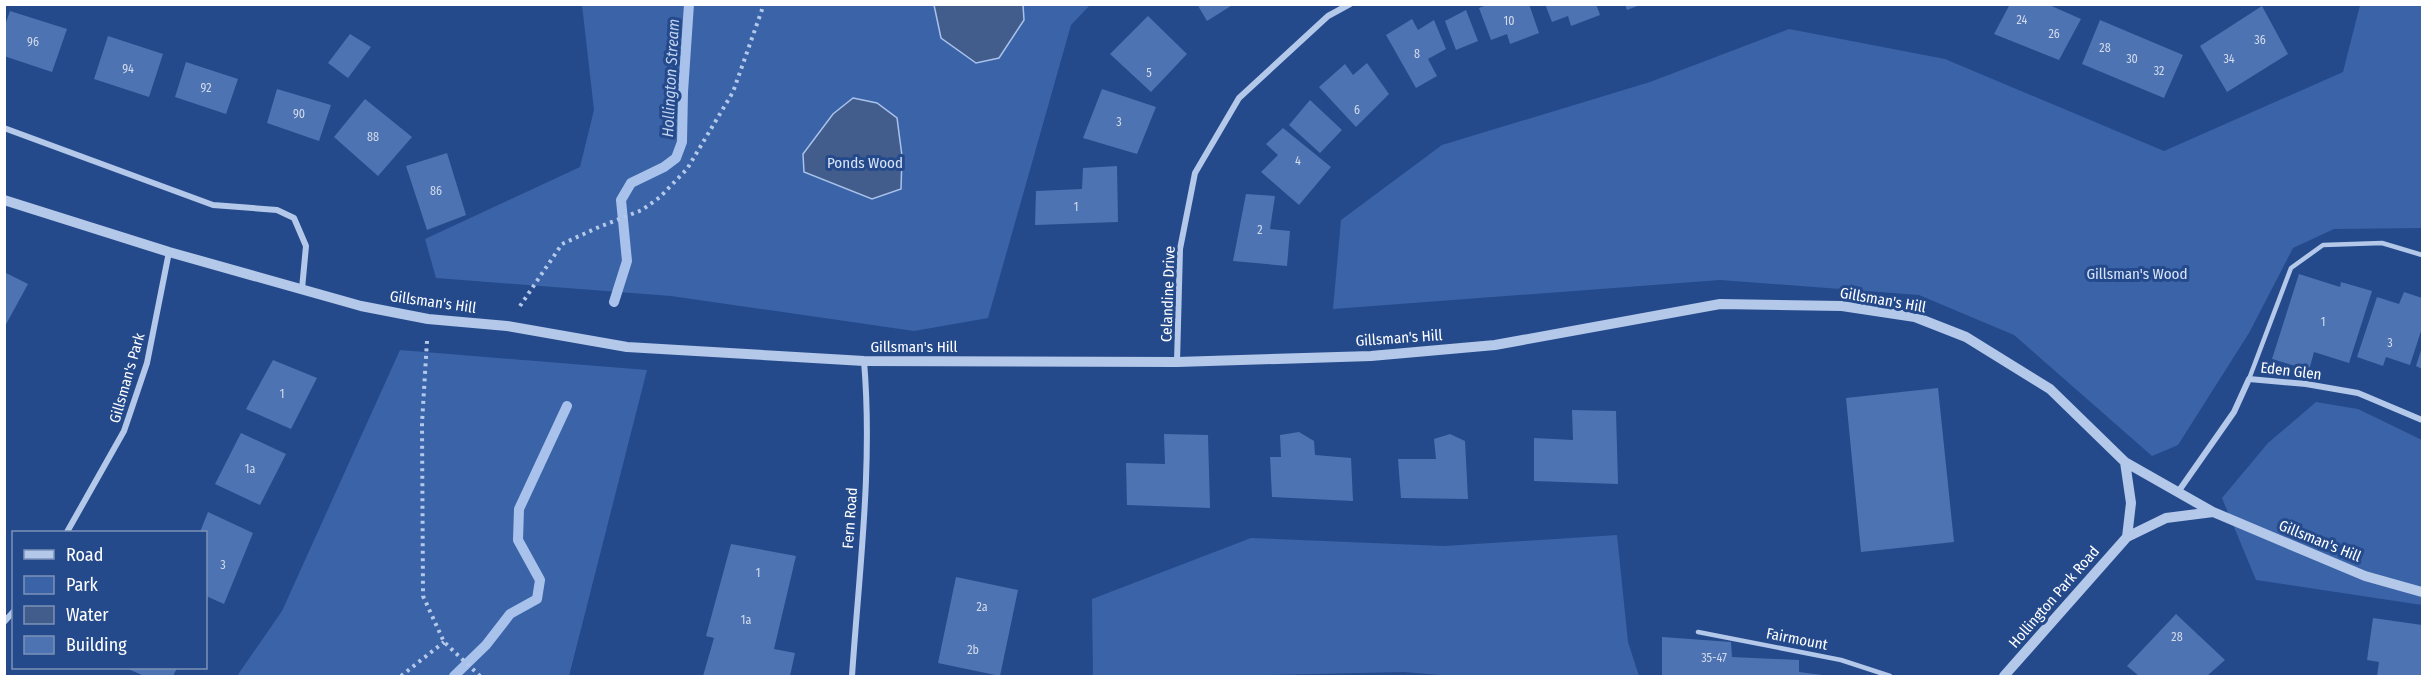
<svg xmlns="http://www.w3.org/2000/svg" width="2427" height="681" viewBox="0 0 2427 681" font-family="'Fira Sans Condensed',sans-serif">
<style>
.green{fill:#3a63a8}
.water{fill:#425c8b;stroke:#a8c2eb;stroke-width:1.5}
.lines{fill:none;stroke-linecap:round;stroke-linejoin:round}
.stream{stroke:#a8c2eb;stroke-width:10}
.building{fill:#4e73b2}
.path{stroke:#b4c8ea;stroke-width:4;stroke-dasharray:3 4.5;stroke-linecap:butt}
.service{stroke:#b4c8ea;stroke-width:4.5}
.minor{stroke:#b4c8ea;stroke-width:6}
.tertiary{stroke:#b4c8ea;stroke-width:10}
.labels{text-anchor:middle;stroke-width:6;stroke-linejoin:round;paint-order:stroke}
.number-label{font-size:12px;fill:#d3dcec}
.park-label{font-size:15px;fill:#d8e4f8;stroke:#254a8b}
.street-label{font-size:15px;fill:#fff;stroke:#254a8b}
.water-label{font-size:16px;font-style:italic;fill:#c0d2f1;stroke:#254a8b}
</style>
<rect width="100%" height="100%" fill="#254a8b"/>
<path class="green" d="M 582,5 L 1090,5 L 1071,25 L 988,318 L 914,331 L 671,296 L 436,278 L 425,239 L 580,167 L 594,110 Z
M 2360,5 L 2422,5 L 2422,228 L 2334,229 L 2293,248 L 2249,333 L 2178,445 L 2152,456 L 2014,335 L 1919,295 L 1720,280 L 1333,309 L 1341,220 L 1442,145 L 1650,82 L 1789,29 L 1945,59 L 2164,151 L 2343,72 Z
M 400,350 L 647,370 L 569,676 L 237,676 L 282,611 Z
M 2316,402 L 2358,409 L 2422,440 L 2422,605 L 2256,580 L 2222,498 L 2268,443 Z
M 1617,535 L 1628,642 L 1639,676 L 1452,676 L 1404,672 L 1224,676 L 1093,676 L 1092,599 L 1251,538 L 1444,546 Z"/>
<path class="water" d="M 934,5 L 1023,5 L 1024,20 L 999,58 L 976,63 L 941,38 Z
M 853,98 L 877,103 L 897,118 L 902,156 L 901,189 L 872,199 L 804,172 L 803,154 L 833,114 Z"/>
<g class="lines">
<path class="stream" d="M 614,302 L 627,261 L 621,200 L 631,183 L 664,167 L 676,158 L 682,142 L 683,92 L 689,4
M 454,676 L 486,645 L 510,614 L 537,599 L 540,580 L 518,540 L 519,509 L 567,406"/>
</g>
<path class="building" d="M 1197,4 L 1234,4 L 1207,21 Z
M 1489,4 L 1529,4 L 1539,33 L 1510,44 L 1507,34 L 1491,40 L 1479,8 Z
M 1545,4 L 1596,4 L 1600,15 L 1571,26 L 1568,16 L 1552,22 Z
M 1625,4 L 1640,4 L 1640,5 L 1627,10 Z
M 2010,4 L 2047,4 L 2081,19 L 2059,60 L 1994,34 Z
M 2262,6 L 2288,54 L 2227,92 L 2200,46 Z
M 1466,10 L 1478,41 L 1456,50 L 1445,21 Z
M 10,11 L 67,29 L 52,72 L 4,56 L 4,28 Z
M 1148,16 L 1187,54 L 1151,92 L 1110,54 Z
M 1412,19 L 1418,30 L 1434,20 L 1446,49 L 1428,59 L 1437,76 L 1416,88 L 1386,35 Z
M 2100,20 L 2183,55 L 2164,98 L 2082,64 Z
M 350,34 L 371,47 L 348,78 L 328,63 Z
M 108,36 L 163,54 L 149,97 L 94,79 Z
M 186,62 L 238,79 L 226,114 L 175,97 Z
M 1367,63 L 1389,94 L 1356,127 L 1319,87 L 1345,64 L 1353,75 Z
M 277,89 L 331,105 L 319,141 L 267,123 Z
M 1102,89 L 1156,107 L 1137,154 L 1083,138 Z
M 365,99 L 412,137 L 378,176 L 334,137 Z
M 1310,100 L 1342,130 L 1320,153 L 1289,125 Z
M 1283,128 L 1331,167 L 1299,205 L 1261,172 L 1278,155 L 1266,144 Z
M 447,153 L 466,215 L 427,230 L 406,166 Z
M 1117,166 L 1118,222 L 1035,225 L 1036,191 L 1082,189 L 1083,168 Z
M 1246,194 L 1275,196 L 1270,229 L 1290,231 L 1287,266 L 1233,261 Z
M 4,272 L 28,284 L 4,328 Z
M 2299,274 L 2340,287 L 2341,282 L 2372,291 L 2349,363 L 2314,352 L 2309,370 L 2272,359 Z
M 2404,292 L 2422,298 L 2422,328 L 2410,365 L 2386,357 L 2383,366 L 2357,357 L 2377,297 L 2399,304 Z
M 2422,347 L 2422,369 L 2416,366 Z
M 273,360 L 317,378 L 291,429 L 246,409 Z
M 1938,388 L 1954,542 L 1861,552 L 1846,398 Z
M 1572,410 L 1616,411 L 1618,484 L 1534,481 L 1534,438 L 1573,440 Z
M 1299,432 L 1314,441 L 1315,455 L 1351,458 L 1353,501 L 1272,497 L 1270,457 L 1281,457 L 1280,435 Z
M 241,433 L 286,454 L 260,505 L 215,484 Z
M 1164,434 L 1208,435 L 1210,508 L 1127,505 L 1126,463 L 1165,464 Z
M 1450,434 L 1465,441 L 1468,499 L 1401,498 L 1398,459 L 1436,459 L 1434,439 Z
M 208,512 L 253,533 L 224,604 L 206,596 L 206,532 L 200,532 Z
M 731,544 L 796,556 L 774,649 L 795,653 L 790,676 L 703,676 L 714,638 L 706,636 Z
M 956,577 L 1018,590 L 1000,676 L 938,663 Z
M 2176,614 L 2225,660 L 2207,676 L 2139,676 L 2127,666 Z
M 2373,618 L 2422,625 L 2422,676 L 2377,676 L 2379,662 L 2367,660 Z
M 1662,637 L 1731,642 L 1732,657 L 1799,660 L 1799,672 L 1830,676 L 1662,676 Z
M 126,668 L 177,668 L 173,676 L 144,676 Z"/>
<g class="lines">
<path class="path" d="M 520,306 L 562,244 L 599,227 L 642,210 L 660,197 L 687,169 L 733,92 L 764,4
M 427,341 L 422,423 L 423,596 L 444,642 L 480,676
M 401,676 L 444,642"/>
<path class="service" d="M 2249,379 L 2291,268 L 2323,245 L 2382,243 L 2422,255
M 1698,632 L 1841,660 L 1890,676"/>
<path class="minor" d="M 4,128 L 213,205 L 277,210 L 294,218 L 306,246 L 302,289
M 1177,362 L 1180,249 L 1195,173 L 1239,98 L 1328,16 L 1350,4
M 2178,492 L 2234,412 L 2249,379 L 2306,384 L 2358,393 L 2422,420
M 67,532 L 124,431 L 147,363 L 169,252
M 4,622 L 14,611
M 852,676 C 859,572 873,466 864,361"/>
<path class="tertiary" d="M 4,200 L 169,252 L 361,306 L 428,319 L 507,326 L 627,347 L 864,361 L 1177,362 L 1371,356 L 1495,345 L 1720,304 L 1842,306 L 1915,317 L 1966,337 L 2050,389 L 2125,462 L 2213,512 L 2365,576 L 2422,592
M 2125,462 L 2131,503 L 2127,537
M 2004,676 L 2127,537 L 2166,518 L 2213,512"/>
</g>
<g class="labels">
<g class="number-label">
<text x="2022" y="24">24</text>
<text x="1509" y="25">10</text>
<text x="2054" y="38">26</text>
<text x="2260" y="44">36</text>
<text x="33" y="46">96</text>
<text x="2105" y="52">28</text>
<text x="1417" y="58">8</text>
<text x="2132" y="63">30</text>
<text x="2229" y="63">34</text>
<text x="128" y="73">94</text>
<text x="2159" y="75">32</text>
<text x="1149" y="77">5</text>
<text x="206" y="92">92</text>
<text x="1357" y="114">6</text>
<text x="299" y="118">90</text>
<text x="1119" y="126">3</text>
<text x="373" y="141">88</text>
<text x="1298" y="165">4</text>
<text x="436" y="195">86</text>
<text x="1076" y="211">1</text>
<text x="1260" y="234">2</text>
<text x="2323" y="326">1</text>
<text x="2390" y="347">3</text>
<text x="282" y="398">1</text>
<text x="250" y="473">1a</text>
<text x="223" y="569">3</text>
<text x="758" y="577">1</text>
<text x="982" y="611">2a</text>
<text x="746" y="624">1a</text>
<text x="2177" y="641">28</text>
<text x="973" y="654">2b</text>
<text x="1714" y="662">35-47</text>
</g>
<g class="park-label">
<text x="865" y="168">Ponds Wood</text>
<text x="2137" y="279">Gillsman's Wood</text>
</g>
<g class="street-label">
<text transform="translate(1168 294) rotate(-88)" y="5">Celandine Drive</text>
<text transform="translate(1883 300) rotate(10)" y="5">Gillsman's Hill</text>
<text transform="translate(433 302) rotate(8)" y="5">Gillsman's Hill</text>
<text transform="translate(1399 338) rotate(-4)" y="5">Gillsman's Hill</text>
<text x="914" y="352">Gillsman's Hill</text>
<text transform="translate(2291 371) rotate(7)" y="5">Eden Glen</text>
<text transform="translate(127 378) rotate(-74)" y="5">Gillsman's Park</text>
<text transform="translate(850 518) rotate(-86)" y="5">Fern Road</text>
<text transform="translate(2320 541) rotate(22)" y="5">Gillsman's Hill</text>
<text transform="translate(2054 597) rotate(-49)" y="5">Hollington Park Road</text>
<text transform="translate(1797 639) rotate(11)" y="5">Fairmount</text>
</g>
<g class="water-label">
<text transform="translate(670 78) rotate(-87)" y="6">Hollington Stream</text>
</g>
</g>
<rect width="2427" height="681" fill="none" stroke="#ffffff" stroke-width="12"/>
<rect x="12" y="531" width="195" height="138" fill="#254a8b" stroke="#7c92b9" stroke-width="1.5"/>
<rect x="24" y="550" width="30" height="9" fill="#b4c8ea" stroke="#7c92b9" stroke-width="1.5"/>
<text x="66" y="561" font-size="18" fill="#ffffff">Road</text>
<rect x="24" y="576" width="30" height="18" fill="#3a63a8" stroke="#7c92b9" stroke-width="1.5"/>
<text x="66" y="591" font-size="18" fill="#ffffff">Park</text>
<rect x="24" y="606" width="30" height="18" fill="#425c8b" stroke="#7c92b9" stroke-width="1.5"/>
<text x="66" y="621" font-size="18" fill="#ffffff">Water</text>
<rect x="24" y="636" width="30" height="18" fill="#4e73b2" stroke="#7c92b9" stroke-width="1.5"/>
<text x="66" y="651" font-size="18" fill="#ffffff">Building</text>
</svg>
